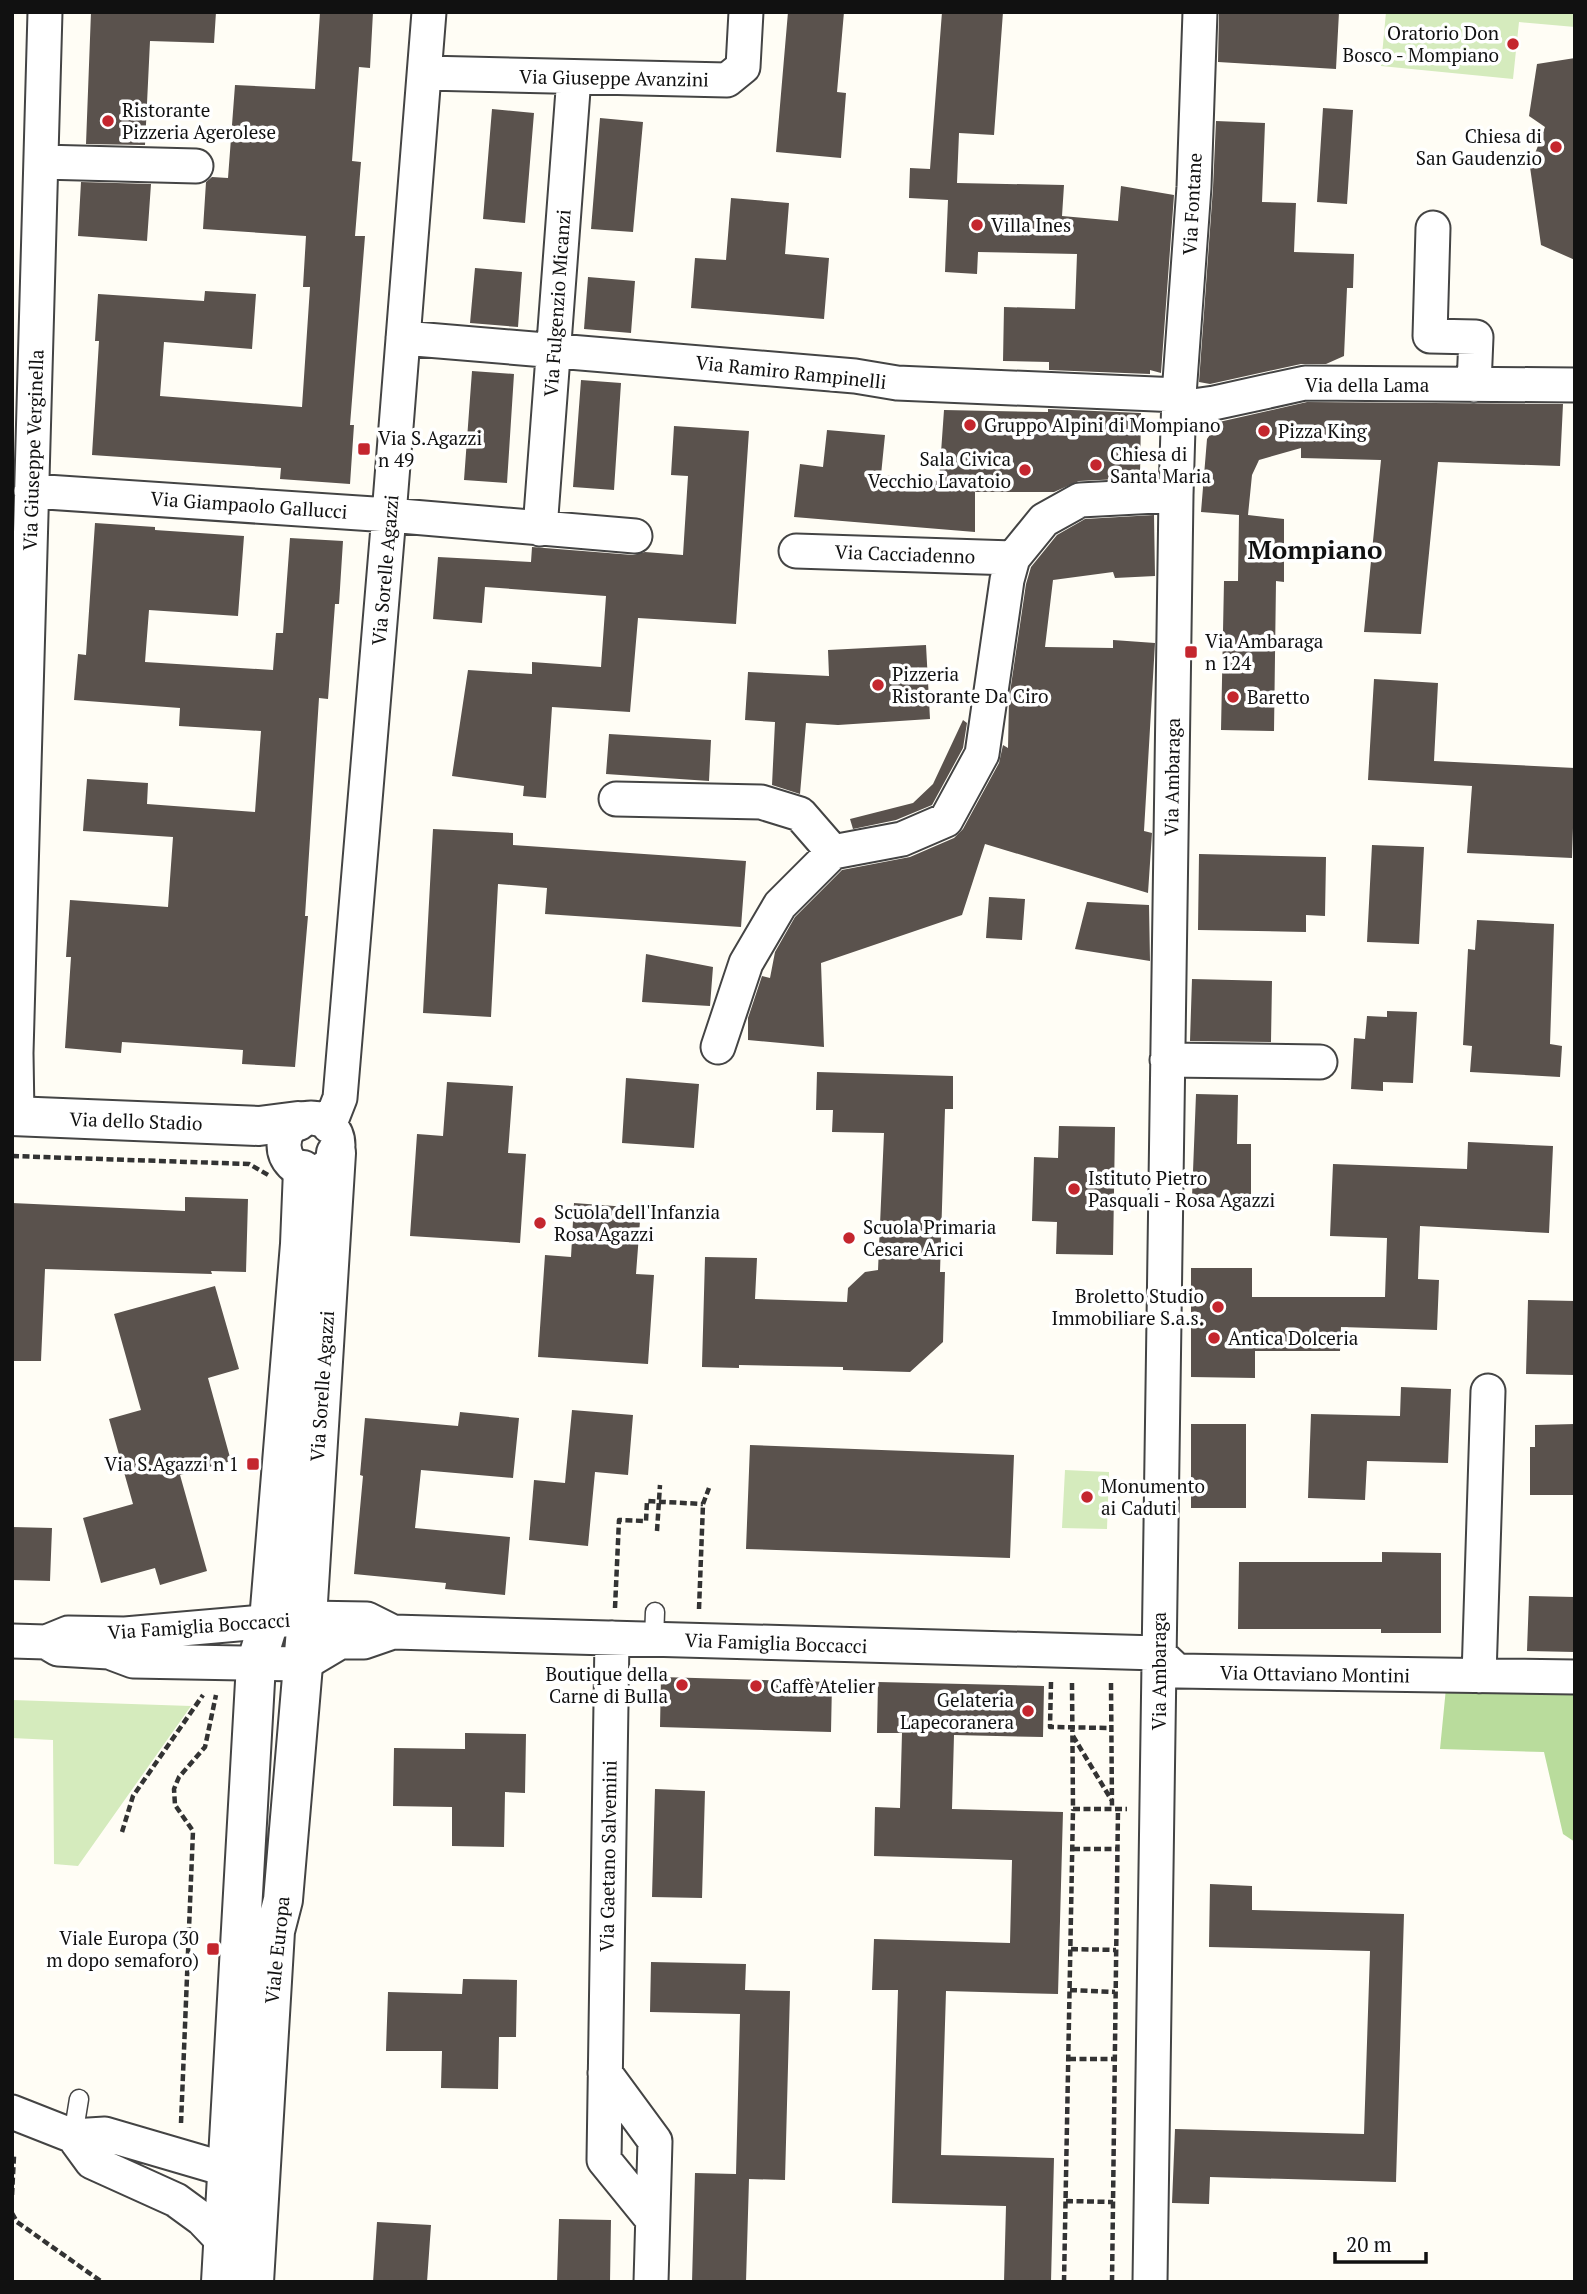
<svg xmlns="http://www.w3.org/2000/svg" width="1587" height="2294" viewBox="0 0 1587 2294" font-family="'PT Serif',serif">
<style>
.green{fill:#d5ebbd}
.forest{fill:#b9dc9c}
.building{fill:#5a524d}
.lines{fill:none;stroke-linecap:round;stroke-linejoin:round}
.service-casing{stroke:#444;stroke-width:21}
.minor-casing{stroke:#444;stroke-width:37}
.tertiary-casing{stroke:#444;stroke-width:42}
.path{stroke:#333;stroke-width:4.5;stroke-dasharray:7 3.5;stroke-linecap:butt}
.service{stroke:#fff;stroke-width:18}
.minor{stroke:#fff;stroke-width:33}
.tertiary{stroke:#fff;stroke-width:38}
.poi-dot{fill:#c4262e;stroke:#fff;stroke-width:2.5}
.labels{text-anchor:middle;stroke-width:7;stroke-linejoin:round;paint-order:stroke}
.poi-label{font-size:19px;fill:#111;stroke:#fff;text-anchor:start}
.street-label{font-size:19px;fill:#111;stroke:#fff}
.district-label{font-size:26px;font-weight:bold;fill:#111;stroke:#fff}
</style>
<rect width="100%" height="100%" fill="#fffdf5"/>
<path class="green" d="M 1386,12 L 1575,12 L 1575,27 L 1519,22 L 1513,79 L 1381,66 Z
M 1065,1470 L 1109,1472 L 1107,1529 L 1062,1528 Z
M 12,1700 L 191,1706 L 78,1866 L 54,1864 L 53,1740 L 12,1738 Z"/>
<path class="forest" d="M 1446,1688 L 1575,1690 L 1575,1842 L 1563,1834 L 1544,1752 L 1440,1749 Z"/>
<path class="building" d="M 91,12 L 216,12 L 214,43 L 150,41 L 145,145 L 86,144 Z
M 320,12 L 373,12 L 370,68 L 359,67 L 352,161 L 361,162 L 355,236 L 365,236 L 350,425 L 354,425 L 350,484 L 280,479 L 281,468 L 92,455 L 99,341 L 95,341 L 98,294 L 204,301 L 205,291 L 256,294 L 252,349 L 164,342 L 160,396 L 302,407 L 310,287 L 303,287 L 306,236 L 203,229 L 206,182 L 212,177 L 228,178 L 235,85 L 315,89 Z
M 788,12 L 844,12 L 837,92 L 846,93 L 841,158 L 776,152 Z
M 942,12 L 1003,12 L 994,135 L 959,133 L 957,183 L 1064,185 L 1062,216 L 1118,221 L 1121,186 L 1174,195 L 1161,373 L 1150,370 L 1150,374 L 1049,370 L 1049,362 L 1003,361 L 1004,307 L 1075,309 L 1077,254 L 978,252 L 977,274 L 945,272 L 948,200 L 909,198 L 910,168 L 930,169 Z
M 1219,12 L 1339,12 L 1336,69 L 1218,62 Z
M 1575,58 L 1575,260 L 1541,245 L 1530,167 L 1545,127 L 1529,116 L 1537,64 Z
M 1323,108 L 1353,110 L 1347,204 L 1317,202 Z
M 492,109 L 534,113 L 525,223 L 483,219 Z
M 600,118 L 643,122 L 633,232 L 591,229 Z
M 1216,121 L 1265,123 L 1262,202 L 1296,203 L 1294,252 L 1354,254 L 1353,288 L 1347,288 L 1344,356 L 1326,364 L 1301,364 L 1210,384 L 1199,382 L 1213,188 Z
M 81,182 L 151,184 L 147,241 L 78,236 Z
M 731,198 L 789,203 L 785,254 L 829,258 L 824,319 L 691,308 L 695,258 L 726,260 Z
M 475,268 L 522,272 L 518,327 L 470,323 Z
M 588,277 L 635,281 L 631,333 L 584,329 Z
M 472,371 L 514,374 L 507,483 L 464,480 Z
M 581,380 L 621,383 L 614,490 L 573,487 Z
M 1307,402 L 1563,404 L 1560,466 L 1438,462 L 1421,634 L 1364,632 L 1381,460 L 1301,458 L 1301,448 L 1259,460 L 1252,475 L 1248,515 L 1284,519 L 1284,582 L 1276,581 L 1274,731 L 1221,730 L 1224,581 L 1238,581 L 1239,515 L 1201,512 L 1207,439 L 1219,422 Z
M 1048,409 L 1141,413 L 1140,478 L 1079,481 L 1054,492 L 975,492 L 975,532 L 794,517 L 800,464 L 823,467 L 827,430 L 885,435 L 881,475 L 939,481 L 944,410 L 1048,412 Z
M 674,426 L 749,431 L 736,624 L 638,618 L 630,712 L 552,707 L 546,798 L 523,796 L 524,786 L 452,776 L 468,670 L 532,674 L 532,662 L 601,667 L 606,596 L 485,587 L 482,623 L 433,619 L 438,557 L 531,562 L 532,547 L 633,555 L 645,552 L 683,555 L 688,476 L 671,475 Z
M 1154,515 L 1155,576 L 1115,578 L 1113,572 L 1053,580 L 1045,647 L 1113,648 L 1113,640 L 1155,643 L 1144,831 L 1152,833 L 1148,893 L 985,844 L 962,915 L 821,963 L 824,1047 L 748,1040 L 748,1018 L 762,976 L 770,978 L 775,952 L 795,917 L 842,870 L 910,857 L 954,838 L 963,829 L 999,763 L 1003,745 L 1008,748 L 1009,699 L 1026,584 L 1031,567 L 1057,535 L 1085,519 Z
M 95,523 L 155,527 L 155,530 L 244,536 L 238,616 L 149,610 L 145,662 L 273,670 L 276,633 L 283,633 L 290,538 L 343,541 L 339,604 L 335,604 L 328,699 L 319,698 L 305,916 L 308,916 L 295,1067 L 242,1064 L 243,1050 L 122,1042 L 121,1053 L 65,1048 L 71,957 L 66,957 L 70,900 L 168,907 L 173,837 L 83,831 L 87,779 L 148,783 L 147,804 L 255,812 L 261,731 L 179,726 L 180,708 L 74,700 L 78,654 L 86,655 Z
M 926,645 L 930,719 L 838,725 L 806,723 L 800,794 L 772,785 L 775,722 L 745,720 L 748,672 L 829,676 L 828,650 Z
M 1374,679 L 1438,683 L 1434,761 L 1575,768 L 1572,858 L 1467,853 L 1472,786 L 1368,780 Z
M 963,720 L 967,723 L 963,748 L 932,805 L 896,820 L 853,829 L 850,819 L 913,803 L 933,784 Z
M 609,734 L 711,740 L 709,781 L 606,774 Z
M 433,829 L 513,833 L 513,845 L 746,861 L 741,927 L 545,914 L 547,888 L 498,884 L 491,1017 L 423,1013 Z
M 1372,845 L 1424,847 L 1419,944 L 1367,942 Z
M 1199,854 L 1326,857 L 1325,916 L 1306,915 L 1306,932 L 1198,930 Z
M 989,897 L 1025,899 L 1022,940 L 986,938 Z
M 1087,902 L 1149,905 L 1150,961 L 1075,949 Z
M 1477,920 L 1554,924 L 1550,1044 L 1562,1046 L 1560,1077 L 1470,1072 L 1472,1046 L 1463,1045 L 1468,949 L 1475,950 Z
M 646,954 L 713,967 L 710,1006 L 642,1002 Z
M 1192,979 L 1272,981 L 1271,1042 L 1190,1041 Z
M 1387,1011 L 1417,1012 L 1413,1083 L 1383,1082 L 1383,1091 L 1351,1089 L 1354,1038 L 1365,1039 L 1367,1016 L 1387,1017 Z
M 817,1072 L 953,1076 L 953,1109 L 945,1109 L 940,1272 L 945,1272 L 943,1342 L 910,1372 L 843,1370 L 843,1367 L 739,1365 L 739,1368 L 702,1367 L 705,1257 L 757,1258 L 755,1299 L 847,1302 L 848,1288 L 865,1272 L 878,1270 L 884,1133 L 832,1132 L 833,1110 L 816,1110 Z
M 626,1078 L 699,1084 L 694,1148 L 622,1143 Z
M 447,1082 L 513,1086 L 508,1153 L 526,1154 L 520,1243 L 410,1236 L 417,1134 L 443,1136 Z
M 1196,1094 L 1238,1095 L 1237,1144 L 1251,1144 L 1251,1198 L 1192,1197 Z
M 1059,1126 L 1115,1127 L 1113,1255 L 1056,1254 L 1057,1222 L 1032,1221 L 1034,1157 L 1058,1158 Z
M 1468,1142 L 1553,1146 L 1549,1233 L 1420,1226 L 1418,1279 L 1439,1280 L 1437,1330 L 1341,1327 L 1340,1351 L 1255,1351 L 1255,1378 L 1191,1377 L 1191,1268 L 1252,1268 L 1252,1297 L 1385,1297 L 1387,1238 L 1330,1236 L 1333,1164 L 1467,1169 Z
M 185,1197 L 248,1199 L 246,1272 L 211,1271 L 212,1274 L 45,1269 L 41,1361 L 12,1361 L 12,1203 L 185,1211 Z
M 574,1203 L 641,1208 L 636,1274 L 654,1275 L 648,1364 L 538,1357 L 545,1255 L 571,1257 Z
M 215,1286 L 239,1369 L 208,1378 L 231,1461 L 180,1475 L 207,1571 L 160,1585 L 155,1568 L 101,1583 L 83,1518 L 133,1504 L 109,1419 L 141,1410 L 114,1314 Z
M 1528,1300 L 1575,1301 L 1575,1375 L 1526,1374 Z
M 1401,1387 L 1451,1389 L 1448,1463 L 1367,1461 L 1365,1500 L 1308,1498 L 1311,1414 L 1400,1416 Z
M 572,1410 L 633,1415 L 628,1475 L 595,1472 L 588,1546 L 529,1540 L 534,1480 L 565,1483 Z
M 460,1412 L 519,1418 L 513,1478 L 421,1470 L 415,1528 L 510,1537 L 505,1595 L 445,1589 L 446,1583 L 354,1574 L 363,1476 L 360,1475 L 365,1418 L 458,1426 Z
M 1191,1424 L 1246,1424 L 1246,1508 L 1191,1508 Z
M 1575,1424 L 1573,1495 L 1530,1495 L 1530,1447 L 1535,1447 L 1535,1425 Z
M 750,1445 L 1014,1455 L 1010,1558 L 746,1549 Z
M 12,1527 L 52,1528 L 50,1581 L 12,1580 Z
M 1382,1552 L 1441,1553 L 1441,1633 L 1381,1633 L 1381,1629 L 1238,1629 L 1239,1562 L 1382,1562 Z
M 1529,1596 L 1575,1597 L 1575,1652 L 1527,1651 Z
M 661,1677 L 832,1682 L 831,1732 L 660,1727 Z
M 878,1682 L 1044,1686 L 1043,1737 L 954,1735 L 952,1809 L 1063,1812 L 1058,1994 L 946,1991 L 941,2155 L 1054,2158 L 1051,2282 L 1004,2282 L 1006,2206 L 892,2203 L 898,1990 L 872,1990 L 874,1939 L 1010,1943 L 1012,1860 L 874,1856 L 875,1807 L 900,1808 L 902,1733 L 877,1733 Z
M 465,1733 L 526,1734 L 525,1793 L 505,1792 L 504,1847 L 452,1846 L 452,1807 L 393,1806 L 394,1748 L 465,1749 Z
M 655,1789 L 705,1791 L 702,1898 L 652,1897 Z
M 1210,1884 L 1252,1886 L 1252,1910 L 1404,1914 L 1396,2182 L 1210,2177 L 1209,2204 L 1172,2203 L 1175,2129 L 1364,2134 L 1370,1951 L 1209,1947 Z
M 651,1962 L 746,1964 L 745,1990 L 790,1991 L 785,2180 L 749,2179 L 746,2282 L 692,2282 L 695,2173 L 736,2174 L 740,2014 L 650,2012 Z
M 463,1979 L 517,1980 L 516,2037 L 499,2037 L 498,2089 L 441,2088 L 442,2051 L 386,2051 L 388,1992 L 462,1994 Z
M 559,2219 L 611,2220 L 610,2282 L 557,2282 Z
M 377,2222 L 431,2225 L 427,2282 L 373,2282 Z"/>
<g class="lines">
<g class="service-casing">
<path id="service" d="M 654,1639 L 655,1612
M 73,2136 L 79,2099"/>
</g>
<g class="minor-casing">
<path id="minor" d="M 425,73 L 727,80 L 743,67 L 746,12
M 41,162 L 196,166
M 1433,228 L 1430,336 L 1476,337 L 1474,385
M 403,338 L 855,376 L 897,383 L 1179,395
M 1179,408 L 1214,403 L 1305,383 L 1575,385
M 31,491 L 389,515 L 635,536
M 540,529 L 574,77
M 796,551 L 1013,558
M 616,799 L 761,802 L 800,814 L 833,852
M 718,1047 L 746,963 L 780,905 L 833,852 L 902,839 L 946,820 L 982,754 L 1007,580 L 1013,558 L 1044,520 L 1080,500 L 1176,495
M 1167,1060 L 1320,1062
M 17,1116 L 16,1053 L 45,12
M284 1145a27 27 0 1 1 54 0a27 27 0 1 1-54 0Z
M 329,1126 L 340,1098 L 389,515 L 429,12
M 612,1638 L 604,2160 L 652,2219
M 12,1641 L 46,1642 L 68,1633 L 125,1634 L 307,1618 L 367,1619 L 393,1632
M 46,1642 L 58,1649 L 109,1652 L 133,1661 L 303,1664 L 340,1642 L 364,1642 L 393,1632 L 1158,1653
M 1158,1653 L 1177,1671 L 1575,1677
M 1479,1676 L 1488,1391
M 605,2073 L 655,2141 L 651,2282
M 12,2112 L 73,2136 L 105,2134 L 228,2170
M 73,2136 L 92,2162 L 176,2200 L 202,2219 L 223,2241
M 1150,2282 L 1176,495 L 1179,395 L 1194,187 L 1200,12"/>
</g>
<g class="tertiary-casing">
<path id="tertiary" d="M 12,1116 L 259,1126 L 298,1121
M 221,2282 L 256,1664 L 269,1621 L 300,1244 L 303,1170
M 254,2282 L 275,1931 L 283,1900 L 307,1618 L 336,1153"/>
</g>
<path class="path" d="M 12,1156 L 249,1164 L 270,1176
M 657,1531 L 660,1485
M 615,1608 L 619,1520 L 646,1521 L 647,1501 L 703,1504
M 699,1609 L 703,1504 L 709,1488
M 1051,1682 L 1050,1727 L 1112,1728
M 1072,1683 L 1073,1809 L 1127,1809
M 1111,1683 L 1112,1808
M 1073,1736 L 1112,1801
M 122,1832 L 133,1796 L 203,1695
M 1073,1849 L 1117,1849
M 1071,1949 L 1116,1950
M 1070,1990 L 1115,1992
M 1069,2059 L 1115,2059
M 181,2123 L 193,1831 L 175,1805 L 174,1789 L 179,1777 L 205,1747 L 216,1695
M 12,2195 L 14,2156
M 1066,2201 L 1113,2202
M 12,2213 L 17,2222 L 102,2282
M 1064,2282 L 1073,1809
M 1112,2282 L 1118,1809"/>
<use href="#service" class="service"/>
<use href="#minor" class="minor"/>
<use href="#tertiary" class="tertiary"/>
</g>
<g class="poi-dot">
<circle cx="1513" cy="44" r="7"/>
<circle cx="108" cy="121" r="7"/>
<circle cx="1556" cy="147" r="7"/>
<circle cx="977" cy="225" r="7"/>
<circle cx="970" cy="425" r="7"/>
<circle cx="1264" cy="431" r="7"/>
<rect x="357" y="442" width="14" height="14" rx="3.5"/>
<circle cx="1096" cy="465" r="7"/>
<circle cx="1025" cy="470" r="7"/>
<rect x="1184" y="645" width="14" height="14" rx="3.5"/>
<circle cx="878" cy="685" r="7"/>
<circle cx="1233" cy="697" r="7"/>
<circle cx="1074" cy="1189" r="7"/>
<circle cx="540" cy="1223" r="7"/>
<circle cx="849" cy="1238" r="7"/>
<circle cx="1218" cy="1307" r="7"/>
<circle cx="1214" cy="1338" r="7"/>
<rect x="246" y="1457" width="14" height="14" rx="3.5"/>
<circle cx="1087" cy="1497" r="7"/>
<circle cx="682" cy="1685" r="7"/>
<circle cx="756" cy="1686" r="7"/>
<circle cx="1028" cy="1711" r="7"/>
<rect x="206" y="1942" width="14" height="14" rx="3.5"/>
</g>
<g class="labels">
<g class="poi-label">
<text x="1499" y="40" text-anchor="end">Oratorio Don<tspan x="1499" dy="22">Bosco - Mompiano</tspan></text>
<text x="122" y="117">Ristorante<tspan x="122" dy="22">Pizzeria Agerolese</tspan></text>
<text x="1542" y="143" text-anchor="end">Chiesa di<tspan x="1542" dy="22">San Gaudenzio</tspan></text>
<text x="991" y="232">Villa Ines</text>
<text x="984" y="432">Gruppo Alpini di Mompiano</text>
<text x="1278" y="438">Pizza King</text>
<text x="378" y="445">Via S.Agazzi<tspan x="378" dy="22">n 49</tspan></text>
<text x="1110" y="461">Chiesa di<tspan x="1110" dy="22">Santa Maria</tspan></text>
<text x="1011" y="466" text-anchor="end">Sala Civica<tspan x="1011" dy="22">Vecchio Lavatoio</tspan></text>
<text x="1205" y="648">Via Ambaraga<tspan x="1205" dy="22">n 124</tspan></text>
<text x="892" y="681">Pizzeria<tspan x="892" dy="22">Ristorante Da Ciro</tspan></text>
<text x="1247" y="704">Baretto</text>
<text x="1088" y="1185">Istituto Pietro<tspan x="1088" dy="22">Pasquali - Rosa Agazzi</tspan></text>
<text x="554" y="1219">Scuola dell'Infanzia<tspan x="554" dy="22">Rosa Agazzi</tspan></text>
<text x="863" y="1234">Scuola Primaria<tspan x="863" dy="22">Cesare Arici</tspan></text>
<text x="1204" y="1303" text-anchor="end">Broletto Studio<tspan x="1204" dy="22">Immobiliare S.a.s.</tspan></text>
<text x="1228" y="1345">Antica Dolceria</text>
<text x="239" y="1471" text-anchor="end">Via S.Agazzi n 1</text>
<text x="1101" y="1493">Monumento<tspan x="1101" dy="22">ai Caduti</tspan></text>
<text x="668" y="1681" text-anchor="end">Boutique della<tspan x="668" dy="22">Carne di Bulla</tspan></text>
<text x="770" y="1693">Caffè Atelier</text>
<text x="1014" y="1707" text-anchor="end">Gelateria<tspan x="1014" dy="22">Lapecoranera</tspan></text>
<text x="199" y="1945" text-anchor="end">Viale Europa (30<tspan x="199" dy="22">m dopo semaforo)</tspan></text>
</g>
<g class="street-label">
<text transform="translate(614 78) rotate(1)" y="7">Via Giuseppe Avanzini</text>
<text transform="translate(1192 204) rotate(-87)" y="7">Via Fontane</text>
<text transform="translate(557 303) rotate(-86)" y="7">Via Fulgenzio Micanzi</text>
<text transform="translate(791 372) rotate(6)" y="7">Via Ramiro Rampinelli</text>
<text x="1367" y="392">Via della Lama</text>
<text transform="translate(33 450) rotate(-88)" y="7">Via Giuseppe Verginella</text>
<text transform="translate(249 505) rotate(4)" y="7">Via Giampaolo Gallucci</text>
<text transform="translate(905 554) rotate(2)" y="7">Via Cacciadenno</text>
<text transform="translate(385 570) rotate(-85)" y="7">Via Sorelle Agazzi</text>
<text transform="translate(1172 777) rotate(-89)" y="7">Via Ambaraga</text>
<text transform="translate(136 1121) rotate(2)" y="7">Via dello Stadio</text>
<text transform="translate(322 1386) rotate(-86)" y="7">Via Sorelle Agazzi</text>
<text transform="translate(199 1626) rotate(-4)" y="7">Via Famiglia Boccacci</text>
<text transform="translate(776 1643) rotate(2)" y="7">Via Famiglia Boccacci</text>
<text transform="translate(1159 1671) rotate(-90)" y="7">Via Ambaraga</text>
<text transform="translate(1315 1674) rotate(1)" y="7">Via Ottaviano Montini</text>
<text transform="translate(608 1856) rotate(-89)" y="7">Via Gaetano Salvemini</text>
<text transform="translate(277 1950) rotate(-84)" y="7">Viale Europa</text>
</g>
<g class="district-label">
<text x="1315" y="559">Mompiano</text>
</g>
</g>
<rect width="1587" height="2294" fill="none" stroke="#111111" stroke-width="28"/>
<path d="M1335 2252v10h91v-10" fill="none" stroke="#111111" stroke-width="3.5"/>
<text x="1346" y="2252" font-size="21" fill="#111111" stroke="#ffffff" stroke-width="5" paint-order="stroke">20 m</text>
</svg>
